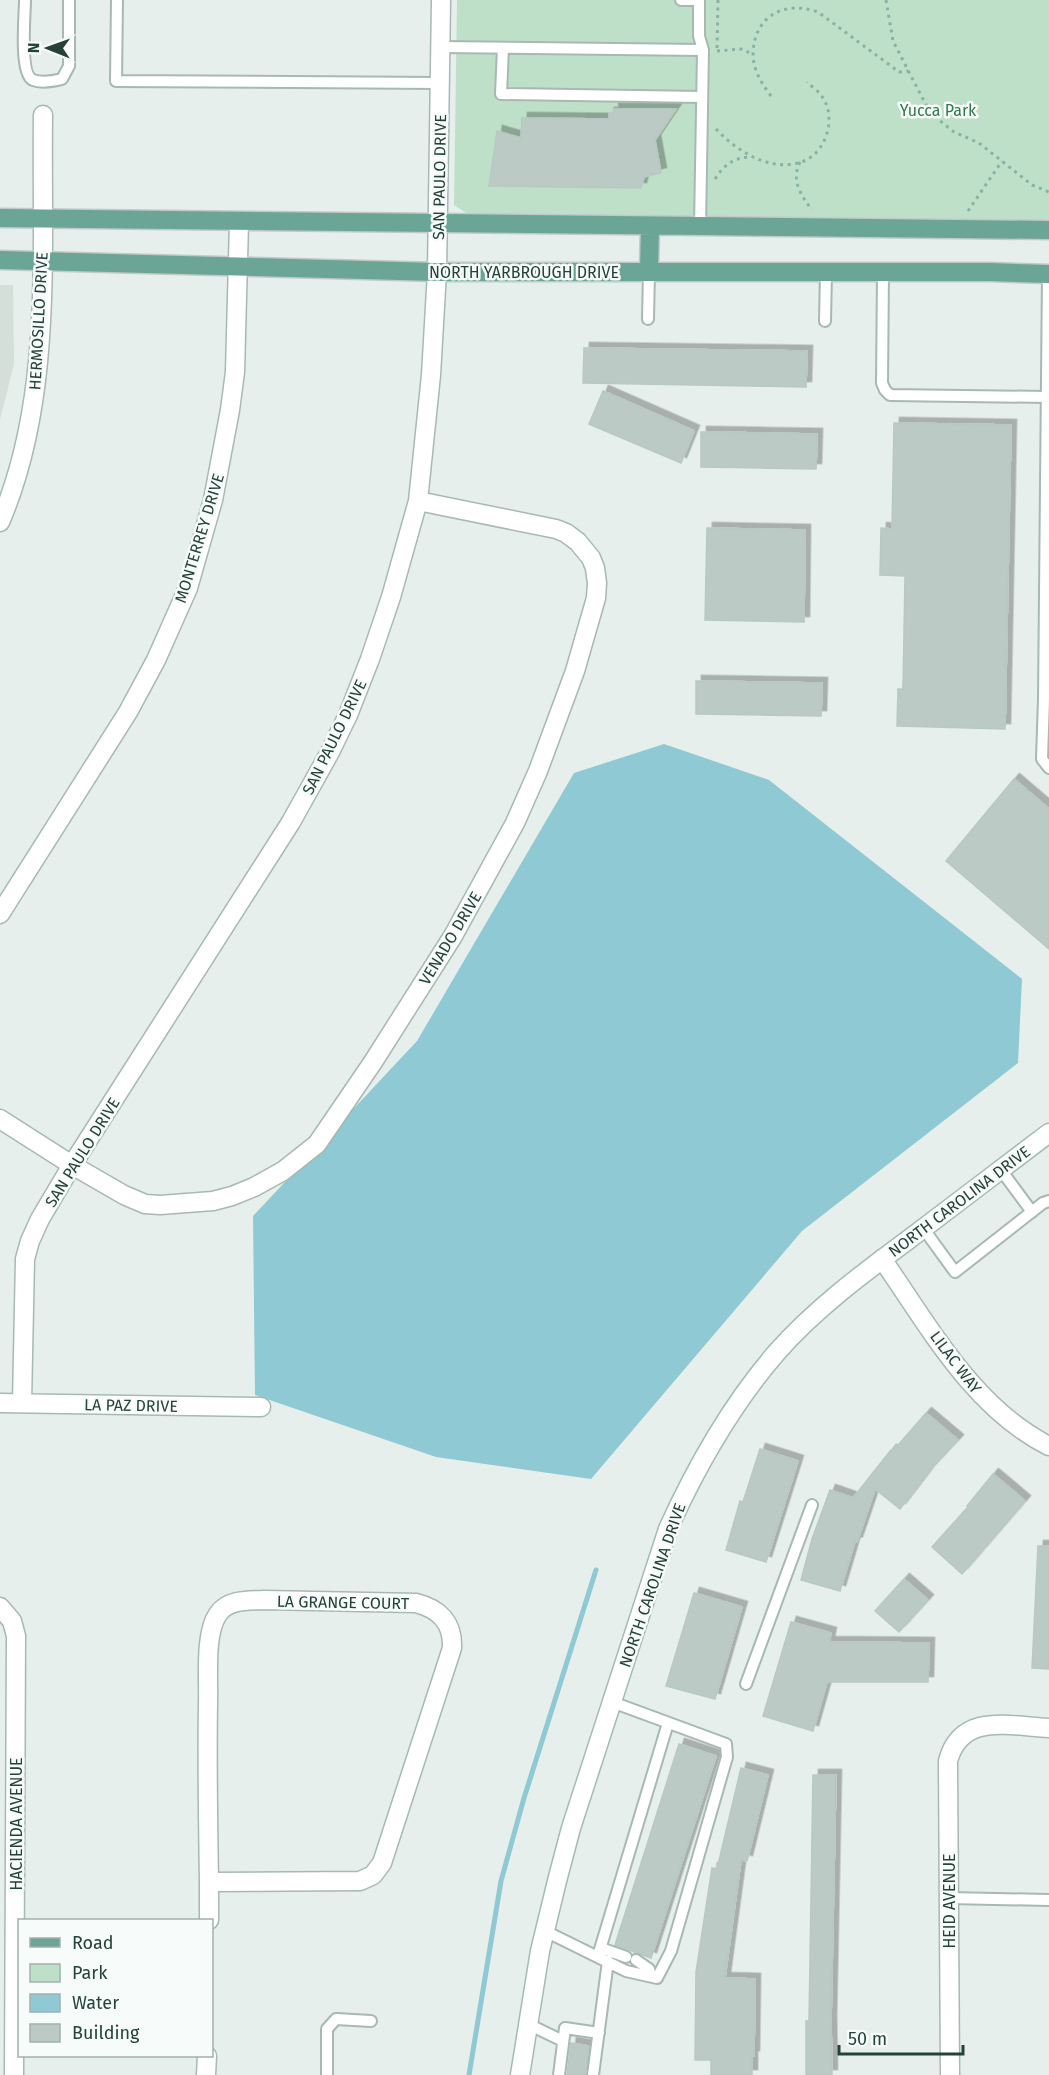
<svg xmlns="http://www.w3.org/2000/svg" width="1049" height="2075" viewBox="0 0 1049 2075" font-family="'Fira Sans',sans-serif">
<style>
.built{fill:#d4dfda}
.green{fill:#bfe0c8}
.water{fill:#8ec9d4}
.lines{fill:none;stroke-linecap:round;stroke-linejoin:round}
.stream{stroke:#8ec9d4;stroke-width:5}
.building{fill:#bbcac4;stroke:#b8c9c2;stroke-width:1.5;filter:url(#shadow)}
.service-casing{stroke:#a8b8b2;stroke-width:14}
.minor-casing{stroke:#a8b8b2;stroke-width:21}
.tertiary-casing{stroke:#a8b8b2;stroke-width:21}
.secondary-casing{stroke:#a4bbb3;stroke-width:21}
.primary-casing{stroke:#c2cac8;stroke-width:21}
.path{stroke:#86b3a5;stroke-width:3;stroke-dasharray:3 4.5;stroke-linecap:butt}
.service{stroke:#fff;stroke-width:10}
.minor{stroke:#fff;stroke-width:18}
.tertiary{stroke:#fff;stroke-width:18}
.secondary{stroke:#fff;stroke-width:18}
.primary{stroke:#6aa596;stroke-width:18}
.labels{text-anchor:middle;stroke-width:5;stroke-linejoin:round;paint-order:stroke}
.park-label{font-size:16px;fill:#2d7a4b;stroke:#f7fbf9}
.street-label{font-size:16px;fill:#24423a;stroke:#f7fbf9}
</style>
<defs>
<filter id="shadow"><feDropShadow dx="5.5" dy="-5.5" stdDeviation="0" flood-color="#0004"/></filter>
</defs>
<rect width="100%" height="100%" fill="#e6efeb"/>
<path class="built" d="M 0,285 L 13,285 L 14,364 L 0,420 Z"/>
<path class="green" d="M 457,0 L 1049,0 L 1049,221 L 469,215 L 454,205 Z"/>
<path class="water" d="M 664,744 L 769,780 L 1022,979 L 1018,1063 L 802,1231 L 591,1479 L 436,1457 L 255,1395 L 253,1216 L 417,1041 L 574,773 Z"/>
<g class="lines">
<path class="stream" d="M 469,2075 L 501,1881 L 524,1798 L 596,1570"/>
</g>
<path class="building" d="M 613,109 L 676,109 L 655,140 L 661,173 L 644,177 L 641,188 L 489,186 L 497,131 L 521,138 L 522,118 L 609,119 L 609,113 L 614,113 Z
M 584,348 L 807,351 L 806,387 L 583,383 Z
M 603,391 L 694,431 L 681,463 L 589,424 Z
M 894,423 L 1011,425 L 1005,729 L 897,726 L 898,689 L 903,689 L 905,576 L 880,575 L 881,528 L 892,529 Z
M 701,432 L 817,434 L 816,469 L 701,467 Z
M 707,528 L 805,530 L 804,622 L 705,620 Z
M 696,681 L 822,683 L 821,716 L 696,714 Z
M 1014,779 L 1049,809 L 1049,949 L 946,861 Z
M 926,1413 L 958,1440 L 929,1471 L 900,1509 L 875,1489 L 857,1542 L 855,1541 L 840,1591 L 801,1580 L 812,1539 L 830,1490 L 853,1498 L 891,1450 L 893,1451 Z
M 760,1449 L 798,1461 L 766,1562 L 726,1550 L 740,1501 L 743,1502 Z
M 993,1474 L 1025,1501 L 962,1574 L 932,1547 L 968,1507 L 967,1506 Z
M 1038,1546 L 1049,1546 L 1049,1669 L 1032,1668 Z
M 904,1579 L 928,1600 L 899,1632 L 875,1611 Z
M 694,1593 L 742,1607 L 715,1699 L 666,1686 Z
M 791,1622 L 831,1633 L 829,1642 L 929,1643 L 928,1682 L 827,1682 L 813,1731 L 763,1716 Z
M 679,1744 L 716,1756 L 651,1958 L 615,1945 Z
M 741,1768 L 768,1775 L 747,1861 L 741,1860 L 725,1978 L 755,1979 L 754,2056 L 752,2056 L 752,2075 L 711,2075 L 711,2060 L 695,2060 L 696,1972 L 712,1868 L 717,1869 Z
M 813,1775 L 836,1775 L 831,2021 L 832,2075 L 806,2075 L 806,2021 L 809,2021 Z
M 571,2043 L 589,2046 L 585,2075 L 567,2075 Z"/>
<g class="lines">
<g class="service-casing">
<path id="service" d="M 25,0 C 25,15 19,74 33,80 C 41,83 54,81 62,79 L 69,66 L 69,0
M 117,0 L 116,81 L 440,83
M 681,0 L 699,0
M 699,0 L 699,36 L 703,50 L 700,227
M 440,47 L 703,50
M 503,48 L 501,94 L 702,97
M 883,272 L 882,383 L 885,390 L 890,395 L 1047,397
M 1048,274 L 1044,699 L 1042,759 L 1049,768
M 648,319 L 649,272
M 825,321 L 826,272
M 1001,1170 L 1032,1212
M 923,1228 L 955,1272 L 1043,1203 L 1049,1201
M 746,1684 L 812,1505
M 949,1898 L 1049,1900
M 545,1931 L 626,1971 L 657,1978 L 671,1951 L 727,1757 L 726,1744 L 612,1702
M 601,1948 L 626,1957
M 598,1956 L 668,1723
M 636,1960 L 649,1969 L 651,1976
M 528,2024 L 563,2041
M 327,2075 L 327,2029 L 336,2019 L 371,2021
M 559,2075 L 565,2028 L 599,2033
M 593,2075 L 608,1961"/>
</g>
<g class="minor-casing">
<path id="minor" d="M 0,522 C 54,397 41,249 43,115
M 0,914 L 128,712 L 156,660 L 188,588 L 213,500 L 230,410 L 235,372 L 239,223
M 0,1119 L 72,1165 L 124,1195 L 145,1204 L 160,1205 L 213,1201 L 232,1196 L 254,1187 L 283,1171 L 317,1144 L 373,1062 L 453,936 L 515,823 L 538,771 L 575,671 L 596,598 L 597,583 L 595,568 L 591,558 L 578,542 L 566,533 L 556,529 L 418,501
M 882,1259 C 929,1326 973,1408 1049,1446
M 0,1403 L 261,1407
M 22,1403 L 25,1259 L 30,1241 L 40,1219 L 72,1165 L 291,822 L 330,752 L 348,715 L 370,659 L 391,597 L 418,501 L 431,375 L 437,272
M 264,1600 L 416,1603 C 440,1609 453,1623 452,1648 L 382,1863 L 373,1875 L 360,1881 L 209,1882 C 208,1823 207,1763 208,1704 C 209,1679 204,1634 218,1614 C 228,1599 248,1601 264,1600 Z
M 0,1607 L 12,1621 L 16,1636 L 14,2075
M 209,1920 L 209,1882
M 206,2075 L 207,2056"/>
</g>
<g class="tertiary-casing">
<path id="tertiary" d="M 437,272 L 441,0
M 950,2075 L 948,1761 C 961,1712 1009,1726 1049,1728"/>
</g>
<g class="secondary-casing">
<path id="secondary" d="M 520,2075 L 540,1951 L 557,1881 L 571,1828 L 668,1529 C 697,1465 731,1405 777,1352 C 815,1309 862,1274 908,1240 C 955,1204 1002,1169 1049,1133"/>
</g>
<g class="primary-casing">
<path id="primary" d="M 0,218 L 1049,230
M 0,260 L 437,272 L 990,272 L 1049,274
M 649,272 L 650,226"/>
</g>
<path class="path" d="M 886,0 L 893,41 L 925,103 L 939,120 L 954,132 L 979,143 L 1032,185 L 1049,192
M 717,48 L 718,0
M 717,51 L 741,49 L 753,54
M 771,96 C 762,84 753,70 753,54 C 754,16 784,0 818,12 L 899,72 L 908,71
M 716,129 C 732,146 752,160 775,164 C 786,166 802,164 811,157 C 828,145 835,116 823,98 C 820,92 812,87 807,82
M 800,162 C 791,180 800,194 812,210
M 715,179 C 724,165 733,158 749,157
M 968,211 L 1002,161"/>
<use href="#service" class="service"/>
<use href="#minor" class="minor"/>
<use href="#tertiary" class="tertiary"/>
<use href="#secondary" class="secondary"/>
<use href="#primary" class="primary"/>
</g>
<g class="labels">
<g class="park-label">
<text x="938" y="116">Yucca Park</text>
</g>
<g class="street-label">
<text transform="translate(439 177) rotate(-89)" y="6">SAN PAULO DRIVE</text>
<text x="524" y="278">NORTH YARBROUGH DRIVE</text>
<text transform="translate(38 321) rotate(-87)" y="6">HERMOSILLO DRIVE</text>
<text transform="translate(199 538) rotate(-73)" y="6">MONTERREY DRIVE</text>
<text transform="translate(334 737) rotate(-64)" y="6">SAN PAULO DRIVE</text>
<text transform="translate(450 938) rotate(-59)" y="6">VENADO DRIVE</text>
<text transform="translate(82 1152) rotate(-58)" y="6">SAN PAULO DRIVE</text>
<text transform="translate(959 1201) rotate(-37)" y="6">NORTH CAROLINA DRIVE</text>
<text transform="translate(956 1362) rotate(53)" y="6">LILAC WAY</text>
<text transform="translate(131 1405) rotate(1)" y="6">LA PAZ DRIVE</text>
<text transform="translate(652 1585) rotate(-71)" y="6">NORTH CAROLINA DRIVE</text>
<text transform="translate(343 1602) rotate(1)" y="6">LA GRANGE COURT</text>
<text transform="translate(16 1824) rotate(-90)" y="6">HACIENDA AVENUE</text>
<text transform="translate(949 1901) rotate(-90)" y="6">HEID AVENUE</text>
</g>
</g>
<rect x="18" y="1919" width="195" height="138" fill="#f7fbf9" stroke="#a3b1ad" stroke-width="1.5"/>
<rect x="30" y="1938" width="30" height="9" fill="#6aa596" stroke="#a3b1ad" stroke-width="1.5"/>
<text x="72" y="1949" font-size="18" fill="#24423a">Road</text>
<rect x="30" y="1964" width="30" height="18" fill="#bfe0c8" stroke="#a3b1ad" stroke-width="1.5"/>
<text x="72" y="1979" font-size="18" fill="#24423a">Park</text>
<rect x="30" y="1994" width="30" height="18" fill="#8ec9d4" stroke="#a3b1ad" stroke-width="1.5"/>
<text x="72" y="2009" font-size="18" fill="#24423a">Water</text>
<rect x="30" y="2024" width="30" height="18" fill="#bbcac4" stroke="#a3b1ad" stroke-width="1.5"/>
<text x="72" y="2039" font-size="18" fill="#24423a">Building</text>
<g transform="translate(48 48) rotate(271)" stroke="#f7fbf9" stroke-width="4.5" paint-order="stroke">
<path d="M0-4.5L10 22L0 15L-10 22Z" fill="#24423a"/>
<text y="-9" font-size="16" font-weight="bold" text-anchor="middle" fill="#24423a">N</text>
</g>
<path d="M839 2045v9h124v-9" fill="none" stroke="#24423a" stroke-width="3"/>
<text x="848" y="2045" font-size="18" fill="#24423a" stroke="#f7fbf9" stroke-width="4.5" paint-order="stroke">50 m</text>
</svg>
